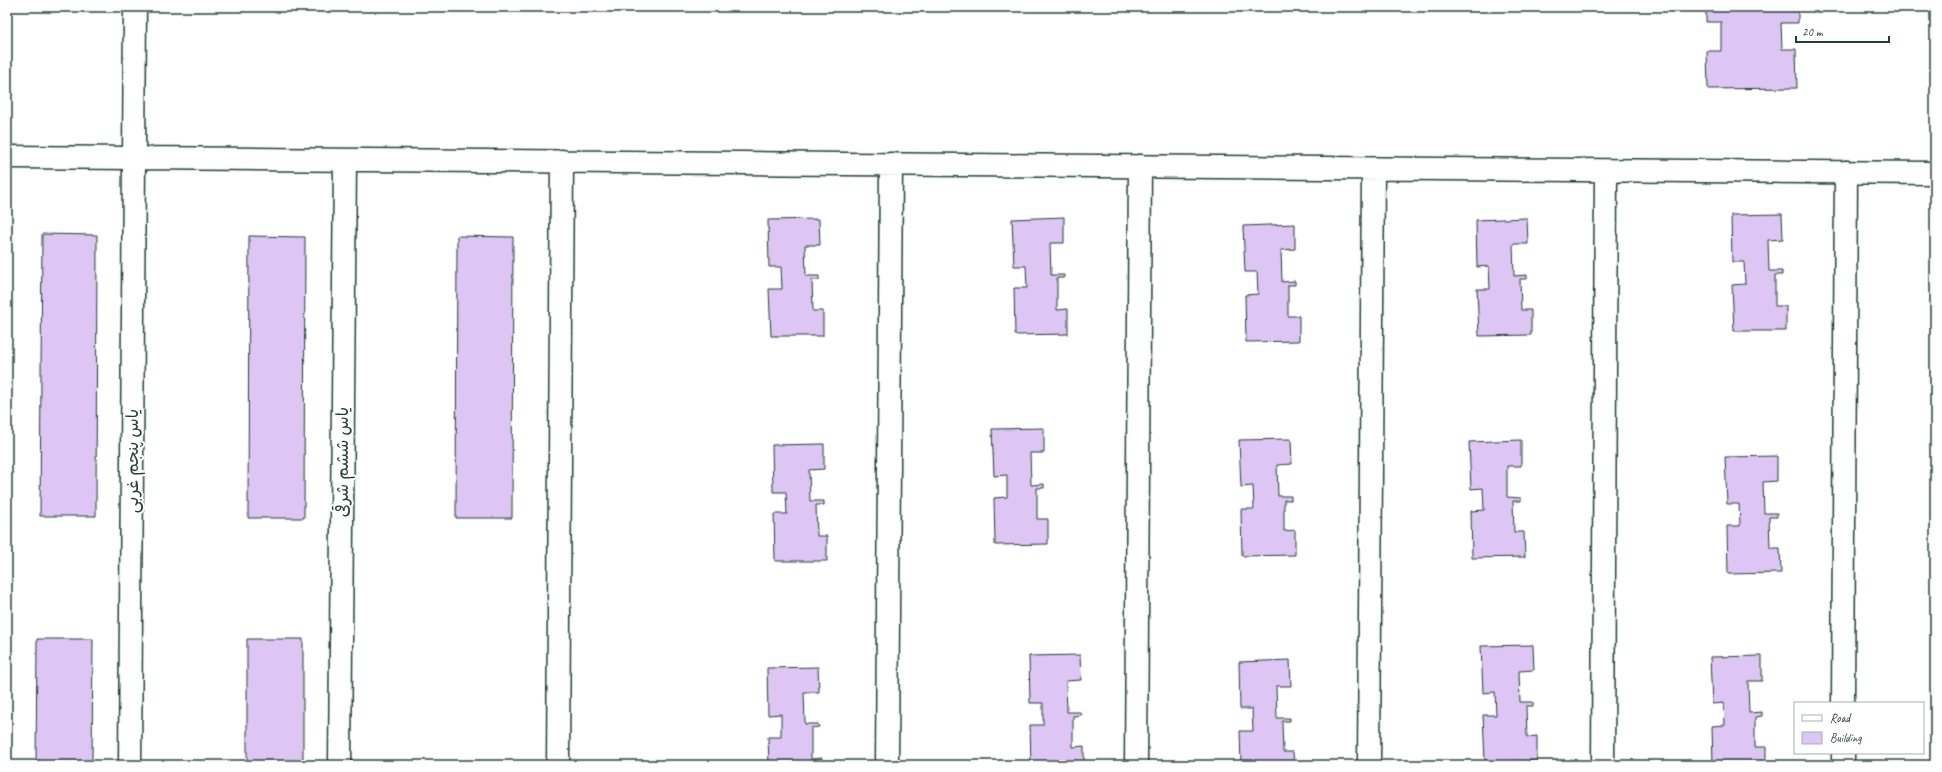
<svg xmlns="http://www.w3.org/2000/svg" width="1942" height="772" viewBox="0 0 1942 772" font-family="Caveat,'Playpen Sans Arabic',sans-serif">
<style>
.building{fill:#ddc5f4;stroke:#1f3d34}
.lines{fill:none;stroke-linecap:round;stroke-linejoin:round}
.minor-casing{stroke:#1f3d34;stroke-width:25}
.minor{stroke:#fff;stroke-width:22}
.labels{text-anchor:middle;stroke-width:4;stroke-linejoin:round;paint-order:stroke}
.street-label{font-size:17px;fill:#1f3d34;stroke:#fff}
</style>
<rect width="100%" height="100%" fill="#fff"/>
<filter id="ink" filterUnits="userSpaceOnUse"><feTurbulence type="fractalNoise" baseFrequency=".025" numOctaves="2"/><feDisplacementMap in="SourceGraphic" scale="8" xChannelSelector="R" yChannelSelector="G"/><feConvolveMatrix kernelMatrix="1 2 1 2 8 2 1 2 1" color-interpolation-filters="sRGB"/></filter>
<g filter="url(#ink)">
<path class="building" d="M 1706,7 L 1798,7 L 1798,23 L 1781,23 L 1782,49 L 1796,49 L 1797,88 L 1708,89 L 1707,51 L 1721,51 L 1721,22 L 1706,22 Z
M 1782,214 L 1783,239 L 1768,240 L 1769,271 L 1782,271 L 1782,275 L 1775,275 L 1775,306 L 1786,306 L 1786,331 L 1734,331 L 1732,285 L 1745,284 L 1744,262 L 1732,262 L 1731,215 Z
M 1064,217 L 1064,243 L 1050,243 L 1051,275 L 1064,275 L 1064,278 L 1057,278 L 1057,310 L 1068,309 L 1068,334 L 1015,335 L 1014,288 L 1027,288 L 1026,266 L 1014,266 L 1012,219 Z
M 1527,218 L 1528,244 L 1513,244 L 1514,276 L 1527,275 L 1527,279 L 1520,279 L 1521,310 L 1531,310 L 1531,335 L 1479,336 L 1477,289 L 1490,289 L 1489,266 L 1477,267 L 1476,220 Z
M 819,219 L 820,245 L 805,245 L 806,276 L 819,276 L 819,280 L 812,280 L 813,311 L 823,311 L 823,336 L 771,336 L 769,289 L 782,289 L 781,267 L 769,267 L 768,220 Z
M 1295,224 L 1295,249 L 1281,250 L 1282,282 L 1295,281 L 1295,285 L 1288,285 L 1288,316 L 1299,316 L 1299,341 L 1246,342 L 1245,295 L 1258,294 L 1257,272 L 1245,272 L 1243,226 Z
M 42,234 L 97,235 L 96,516 L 40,516 Z
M 249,236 L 305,237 L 304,518 L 248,518 Z
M 457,236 L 513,237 L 512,518 L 456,518 Z
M 1044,428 L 1044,453 L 1030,453 L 1031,485 L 1044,484 L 1044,488 L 1037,488 L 1037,519 L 1048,519 L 1048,544 L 995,545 L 994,498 L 1007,497 L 1007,475 L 994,476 L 992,429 Z
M 1291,439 L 1292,464 L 1277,465 L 1278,496 L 1291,496 L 1291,500 L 1284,500 L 1284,531 L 1295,530 L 1295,555 L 1242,556 L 1241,509 L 1254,509 L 1253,486 L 1241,487 L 1239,440 Z
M 1521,440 L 1521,466 L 1507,466 L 1507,497 L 1521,498 L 1521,501 L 1513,501 L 1514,532 L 1524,532 L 1525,557 L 1472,558 L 1471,511 L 1484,510 L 1483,488 L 1471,489 L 1469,442 Z
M 824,444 L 824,469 L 809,470 L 810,501 L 824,501 L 824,505 L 816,505 L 817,536 L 827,536 L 827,561 L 775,561 L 774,514 L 787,514 L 786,492 L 773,492 L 772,445 Z
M 1777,456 L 1777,481 L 1763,482 L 1764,513 L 1777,513 L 1777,517 L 1769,517 L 1770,548 L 1780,548 L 1781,573 L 1728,574 L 1727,526 L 1740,526 L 1739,504 L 1727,504 L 1725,457 Z
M 37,639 L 93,639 L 92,765 L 36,765 Z
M 247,639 L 303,639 L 303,765 L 247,765 Z
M 1533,645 L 1534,670 L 1519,671 L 1520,702 L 1533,702 L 1533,706 L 1526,706 L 1527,737 L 1537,736 L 1537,761 L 1485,762 L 1483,715 L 1496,715 L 1495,692 L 1483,693 L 1481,646 Z
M 1080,655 L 1081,680 L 1066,681 L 1067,712 L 1080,712 L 1081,715 L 1073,716 L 1073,747 L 1084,746 L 1084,765 L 1031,765 L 1030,725 L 1043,725 L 1043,703 L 1030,703 L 1029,656 Z
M 1762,656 L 1762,681 L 1748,681 L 1749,713 L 1762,712 L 1762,716 L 1755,717 L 1755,747 L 1766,747 L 1766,765 L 1713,765 L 1712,726 L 1725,725 L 1724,703 L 1712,704 L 1710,657 Z
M 1290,660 L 1291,686 L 1276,686 L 1277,718 L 1290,718 L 1290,721 L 1282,721 L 1283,752 L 1293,752 L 1294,765 L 1241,765 L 1240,731 L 1253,731 L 1252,709 L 1240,709 L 1239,662 Z
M 818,667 L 819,692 L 804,692 L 805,724 L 818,724 L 819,727 L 811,728 L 811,759 L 822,758 L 822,765 L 769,765 L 768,737 L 781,737 L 781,714 L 768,715 L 767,668 Z"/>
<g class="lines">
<g class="minor-casing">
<path id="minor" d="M 7,157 L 1935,173
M 1843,703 L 1846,172
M 130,765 L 135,7
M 340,765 L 345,160
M 558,765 L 562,161
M 887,765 L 891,164
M 1136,765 L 1140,166
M 1369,765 L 1373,169
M 1603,765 L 1606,171
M 1843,765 L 1843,753"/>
</g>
<use href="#minor" class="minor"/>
</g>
</g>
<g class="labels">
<g class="street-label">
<text transform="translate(132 461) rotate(-90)" y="6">یاس پنجم غربی</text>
<text transform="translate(342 462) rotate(-90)" y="6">یاس ششم شرقی</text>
</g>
</g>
<rect width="1942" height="772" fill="none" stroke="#fff" stroke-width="24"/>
<rect x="12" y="12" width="1918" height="748" fill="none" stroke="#1f3d34" stroke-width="1.5" filter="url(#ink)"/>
<rect x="1794" y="702" width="130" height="52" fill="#ffffff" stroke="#a5b1ae"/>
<rect x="1802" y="715" width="20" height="6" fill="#ffffff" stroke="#a5b1ae"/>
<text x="1830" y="722" font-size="12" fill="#1f3d34">Road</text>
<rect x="1802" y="732" width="20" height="12" fill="#ddc5f4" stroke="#a5b1ae"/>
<text x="1830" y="742" font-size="12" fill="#1f3d34">Building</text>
<path d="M1796 36v6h93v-6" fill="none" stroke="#1f3d34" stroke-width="2"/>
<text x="1802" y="36" font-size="12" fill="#1f3d34" stroke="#ffffff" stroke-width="3" paint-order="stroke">20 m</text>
</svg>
